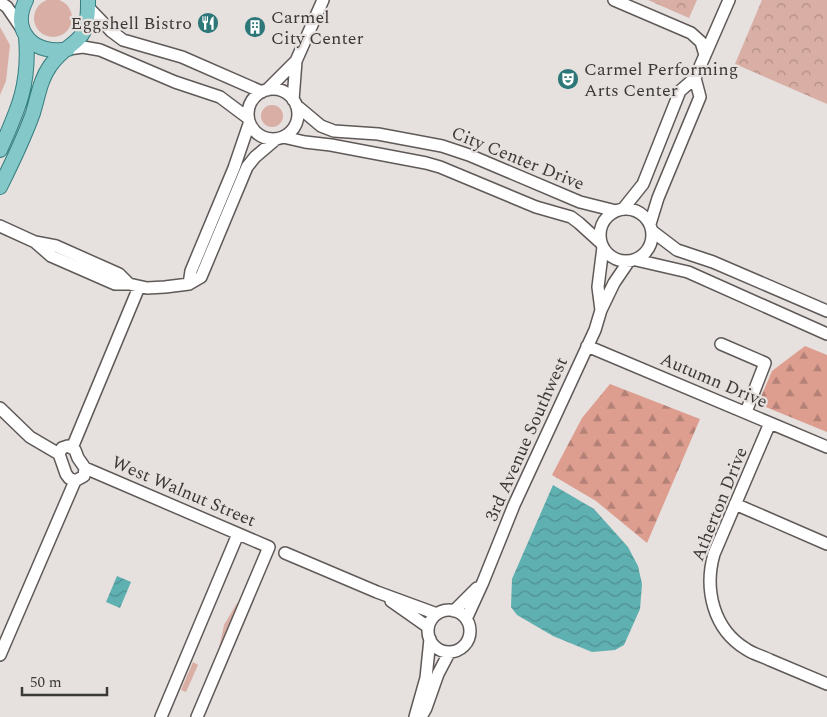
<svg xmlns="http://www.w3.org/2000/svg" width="827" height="717" viewBox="0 0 827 717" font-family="Spectral,serif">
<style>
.grass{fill:#d9aea4}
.forest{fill:url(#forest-firs)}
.park{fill:url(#park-crowns)}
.water{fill:url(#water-waves)}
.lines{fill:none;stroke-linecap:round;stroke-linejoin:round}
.minor-casing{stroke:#5f5958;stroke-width:14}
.major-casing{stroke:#357e7f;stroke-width:16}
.minor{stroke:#fff;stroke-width:11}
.major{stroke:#84c8c9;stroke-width:14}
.labels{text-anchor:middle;stroke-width:4.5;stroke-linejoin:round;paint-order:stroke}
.poi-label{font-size:18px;fill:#3b3938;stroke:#e6e0de;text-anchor:start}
.street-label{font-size:18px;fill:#3b3938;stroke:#e6e0de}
</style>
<defs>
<pattern id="forest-firs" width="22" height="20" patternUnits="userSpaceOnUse" patternTransform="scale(1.25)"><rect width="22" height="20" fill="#dd9d8f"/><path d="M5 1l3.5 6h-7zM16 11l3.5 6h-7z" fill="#b48176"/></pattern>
<pattern id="park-crowns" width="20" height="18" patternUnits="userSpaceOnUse" patternTransform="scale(1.25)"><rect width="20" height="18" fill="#d9aea4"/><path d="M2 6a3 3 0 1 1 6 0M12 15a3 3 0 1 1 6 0" fill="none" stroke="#b18f87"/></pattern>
<pattern id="water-waves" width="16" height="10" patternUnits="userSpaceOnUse" patternTransform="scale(1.25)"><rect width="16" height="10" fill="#5fb0b1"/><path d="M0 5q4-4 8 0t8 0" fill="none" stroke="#509091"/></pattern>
</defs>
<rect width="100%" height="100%" fill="#e6e0de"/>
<path class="grass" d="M34 18a19 19 0 1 1 38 0a19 19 0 1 1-38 0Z
M 0,27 L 10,45 L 6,81 L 0,95 Z
M261 116a11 11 0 1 1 22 0a11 11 0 1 1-22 0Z
M 237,603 L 240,606 L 222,649 L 219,648 L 224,625 Z
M 193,662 L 198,665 L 186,692 L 181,690 Z"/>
<path class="forest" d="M 805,346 L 827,355 L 827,432 L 758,404 L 772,371 Z
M 610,384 L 700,419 L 647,543 L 596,501 L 552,475 L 582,418 Z"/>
<path class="park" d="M 648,0 L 697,0 L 689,18 Z
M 762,0 L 827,0 L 827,104 L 735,64 Z"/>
<path class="water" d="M 553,485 L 594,509 L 628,547 L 638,566 L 642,584 L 640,609 L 624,645 L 615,650 L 592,652 L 553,636 L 517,615 L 511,607 L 512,579 Z
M 117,576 L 131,582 L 120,608 L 106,602 Z"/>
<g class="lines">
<g class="minor-casing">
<path id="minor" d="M 614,0 L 691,33 L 701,42 L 705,55
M 0,2 L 7,7 L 22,29
M 88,7 L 111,31 L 123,40 L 182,57 L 262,92
M 68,49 L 83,47 L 100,50 L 175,82 L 220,97 L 248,118
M248 114a25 25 0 1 1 50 0a25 25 0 1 1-50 0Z
M 267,90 L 296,61 L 323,0
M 293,100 L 296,61
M 296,105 L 321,126 L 334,131 L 378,134 L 442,146 L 469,155 L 580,202 L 616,211
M 283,137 L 305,142 L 331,145 L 426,163 L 440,167 L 536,207 L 571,217 L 579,223 L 601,243
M 623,209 L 643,184 L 680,91 L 695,78 L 729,0
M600 235a26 26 0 1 1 52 0a26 26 0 1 1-52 0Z
M 650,224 L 658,198 L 700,97 L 695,78
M 0,226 L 35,242 L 56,246 L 119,274 L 129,284
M 652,231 L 677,250 L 713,262 L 827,311
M 35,242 L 51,256 L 115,284 L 129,284 L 147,288 L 165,287 L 189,284 L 201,277 L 247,167 L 255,157 L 275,140
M 636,260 L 688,272 L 827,334
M 189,284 L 191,271 L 234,168 L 249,124
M 601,310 L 598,287 L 603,247
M 721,344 L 765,363 L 746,412
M 587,346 L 827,447
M 0,408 L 30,437 L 59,454
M 770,423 L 714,554 C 704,589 713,629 746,649 C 753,654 762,656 770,660 C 789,668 808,676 827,684
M 68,446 L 75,450 L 78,458 L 85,468 L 84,476 L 75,481 L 69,478 L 66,474 L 59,454 L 62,448 Z
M 72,448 L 139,287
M 85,468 L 269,547 L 197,717
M 735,504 L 827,544
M 285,553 L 377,592 L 437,614
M 391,601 L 428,627
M428 631a21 21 0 1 1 42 0a21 21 0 1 1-42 0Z
M 454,611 L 477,588
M 467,617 L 483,582 L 514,505 L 595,330 L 601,310 L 614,283 L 629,261
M 0,655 L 75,481
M 161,717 L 238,534
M 415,717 L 426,678 L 430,639
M 421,717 L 426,708 L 438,674 L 449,653"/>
</g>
<g class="major-casing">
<path id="major" d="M 26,0 C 10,32 35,56 68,49
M 0,150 C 19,108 30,83 26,37
M 0,187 C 12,163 24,138 33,113 C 38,97 40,80 50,66 C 72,35 89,49 88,0"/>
</g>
<use href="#minor" class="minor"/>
<use href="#major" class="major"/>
</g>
<defs>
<g id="restaurant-disc" transform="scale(1.125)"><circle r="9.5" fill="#2d7778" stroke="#e6e0de"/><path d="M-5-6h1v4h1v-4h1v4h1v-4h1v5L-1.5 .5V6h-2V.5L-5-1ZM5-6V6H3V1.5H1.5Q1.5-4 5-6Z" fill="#fff"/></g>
<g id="building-disc" transform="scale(1.125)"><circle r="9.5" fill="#2d7778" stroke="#e6e0de"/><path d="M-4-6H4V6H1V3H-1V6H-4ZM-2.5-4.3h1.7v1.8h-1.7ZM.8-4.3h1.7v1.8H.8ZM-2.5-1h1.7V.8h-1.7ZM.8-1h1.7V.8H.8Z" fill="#fff"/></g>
<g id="theatre-disc" transform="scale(1.125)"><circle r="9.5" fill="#2d7778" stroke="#e6e0de"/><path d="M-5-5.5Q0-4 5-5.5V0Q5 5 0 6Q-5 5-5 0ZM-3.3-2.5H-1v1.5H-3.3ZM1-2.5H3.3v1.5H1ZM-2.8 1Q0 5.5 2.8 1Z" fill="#fff"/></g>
</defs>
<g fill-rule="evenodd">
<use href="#restaurant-disc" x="208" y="23"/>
<use href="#building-disc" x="255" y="27"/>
<use href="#theatre-disc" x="568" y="79"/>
</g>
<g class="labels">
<g class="poi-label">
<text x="271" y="23">Carmel<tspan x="271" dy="21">City Center</tspan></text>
<text x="192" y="29" text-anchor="end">Eggshell Bistro</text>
<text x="584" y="75">Carmel Performing<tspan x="584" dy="21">Arts Center</tspan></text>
</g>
<g class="street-label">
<text transform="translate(518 158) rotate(22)" y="6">City Center Drive</text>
<text transform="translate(714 380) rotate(23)" y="6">Autumn Drive</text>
<text transform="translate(526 439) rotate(-66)" y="6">3rd Avenue Southwest</text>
<text transform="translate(184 491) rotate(23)" y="6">West Walnut Street</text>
<text transform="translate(719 504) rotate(-68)" y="6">Atherton Drive</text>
</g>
</g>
<path d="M22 687v8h85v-8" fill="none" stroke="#3b3938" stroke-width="2.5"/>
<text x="30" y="687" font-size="15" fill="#3b3938" stroke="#e6e0de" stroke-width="4" paint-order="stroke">50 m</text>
</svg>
